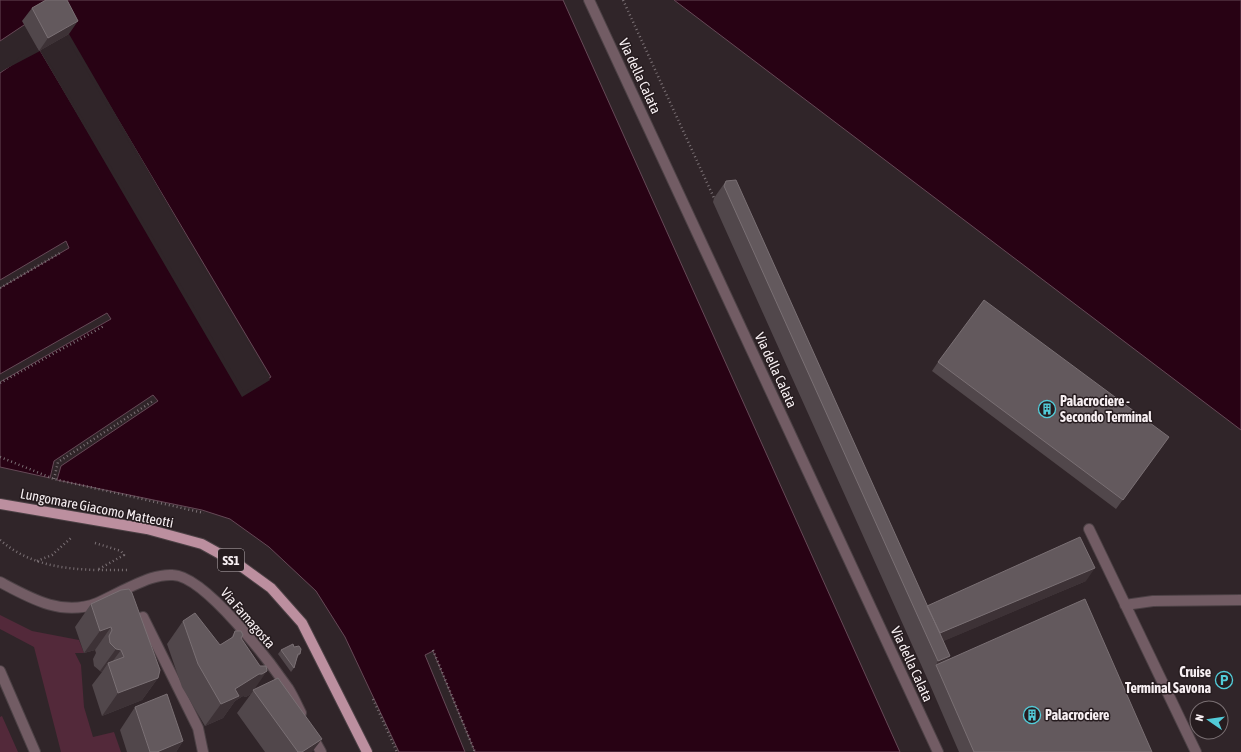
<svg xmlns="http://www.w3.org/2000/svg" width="1241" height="752" viewBox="0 0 1241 752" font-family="'Asap Condensed',sans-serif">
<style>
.green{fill:#53293a}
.water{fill:#280214;stroke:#664957}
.pier{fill:#302529}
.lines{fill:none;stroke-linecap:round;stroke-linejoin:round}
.service-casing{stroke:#4c4145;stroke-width:12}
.minor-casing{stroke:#4c4145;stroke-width:12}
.tertiary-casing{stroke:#4c4145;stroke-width:12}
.primary-casing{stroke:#4c4145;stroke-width:12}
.path{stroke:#7c7276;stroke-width:2.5;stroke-dasharray:1 3;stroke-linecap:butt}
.service{stroke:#725c64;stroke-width:10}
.minor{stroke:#725c64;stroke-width:10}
.tertiary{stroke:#725c64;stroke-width:10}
.primary{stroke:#bc8f9f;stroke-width:10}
.wall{fill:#51474b}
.shaded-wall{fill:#3d3236}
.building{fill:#63595d;stroke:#7a7074}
.labels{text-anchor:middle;stroke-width:3;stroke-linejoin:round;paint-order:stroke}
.shield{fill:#261c1f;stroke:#b8b0b3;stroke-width:1}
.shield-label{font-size:13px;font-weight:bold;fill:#f7eff2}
.street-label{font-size:14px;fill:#f7eff2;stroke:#261c1f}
.poi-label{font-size:14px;font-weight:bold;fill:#f7eff2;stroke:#261c1f;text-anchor:start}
</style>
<rect width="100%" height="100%" fill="#302529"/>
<path class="green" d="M 0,615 L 32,631 L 79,640 L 84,653 L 75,653 L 81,665 L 84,707 L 93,737 L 114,732 L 121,752 L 61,752 L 34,647 L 0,629 Z
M 2,716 L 18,752 L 0,752 L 0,717 Z"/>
<path class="water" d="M 0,0 L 563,0 L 900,752 L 475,752 L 433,651 L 425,655 L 465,752 L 399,752 L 345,637 L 316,591 L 269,547 L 230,519 L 202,510 L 57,480 L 61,466 L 158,401 L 153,395 L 54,461 L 50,478 L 0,467 L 0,382 L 111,319 L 107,313 L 0,374 L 0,288 L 69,248 L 66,241 L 0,280 L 0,73 L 38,47 L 244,394 L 271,377 L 51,7 L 0,41 Z
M 674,0 L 1241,0 L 1241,430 Z"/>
<path class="pier" d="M 69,34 L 270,380 L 242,397 L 40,51 L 0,72 L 36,45 L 39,51 L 42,50 L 244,392 L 268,377 L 66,36 Z"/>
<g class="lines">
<g class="service-casing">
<path id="service" d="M 589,0 L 938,752
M 1089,529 L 1196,752
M 1125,605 L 1153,601 L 1241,600"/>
</g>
<g class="minor-casing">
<path id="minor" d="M 143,617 L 198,728 L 203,752
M 0,671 L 35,752"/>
</g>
<g class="tertiary-casing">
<path id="tertiary" d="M 0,582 C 30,598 62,617 97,603 C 108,598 119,592 130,587 C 143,581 158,574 173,575 C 205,576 270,662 288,688 C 293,696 297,705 301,713
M 311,734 L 321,752"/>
</g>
<g class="primary-casing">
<path id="primary" d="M 0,504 L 147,529 L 202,544 L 238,564 L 271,588 L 302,623 L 367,752"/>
</g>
<path class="path" d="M 623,0 L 714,198
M 0,288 L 60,253
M 0,383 L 104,326
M 0,457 L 54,479 L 204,513
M 54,479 L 58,462 L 153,401
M 0,540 C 28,564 61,569 97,570
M 95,543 L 121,551 L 124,555 L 97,570 L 127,570
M 37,561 L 52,555 L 71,538
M 433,650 L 475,752
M 373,699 L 397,752"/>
<use href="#service" class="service"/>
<use href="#minor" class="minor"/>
<use href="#tertiary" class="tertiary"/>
<use href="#primary" class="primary"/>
</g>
<path class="wall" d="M 32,8 L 69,34 L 39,51 L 22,21 Z
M 726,181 L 927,606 L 1086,581 L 943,641 L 950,656 L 947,660 L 1152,752 L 959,752 L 927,678 L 713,202 L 714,198 Z
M 938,362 L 1169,437 L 1116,509 L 932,371 Z
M 91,604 L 158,678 L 142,700 L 102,716 L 92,685 L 102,672 L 100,671 L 94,666 L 93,659 L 96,653 L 95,650 L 84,653 L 75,627 Z
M 183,621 L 220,645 L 231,638 L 235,631 L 241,638 L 253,690 L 312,752 L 265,752 L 237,713 L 251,694 L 246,697 L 243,696 L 235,701 L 223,718 L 205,726 L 182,687 L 167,644 Z
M 294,647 L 300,654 L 297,658 L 294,668 L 291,672 L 278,654 L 281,650 Z
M 135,707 L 183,741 L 176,752 L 127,752 L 120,730 Z"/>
<path class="shaded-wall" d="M 78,21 L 69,34 L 39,51 L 48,38 Z
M 1095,568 L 1086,581 L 932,646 L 936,635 Z
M 111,627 L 95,650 L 84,653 L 100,631 Z
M 116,649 L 121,650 L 109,666 L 108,663 L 102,672 L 100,671 Z
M 950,656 L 939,671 L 936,665 L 938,661 Z
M 267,671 L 251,694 L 246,697 L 243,696 L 235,701 L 223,718 L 205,726 L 221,704 L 235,689 L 259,674 Z
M 158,678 L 142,700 L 102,716 L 118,693 Z
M 322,739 L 312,752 L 302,752 Z
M 183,741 L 176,752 L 157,752 Z"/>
<path class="building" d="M 46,0 L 67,0 L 78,21 L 48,38 L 32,8 Z
M 736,180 L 950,656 L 938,661 L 724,186 L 726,181 Z
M 984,300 L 1169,437 L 1123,500 L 938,362 Z
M 1080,537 L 1095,568 L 940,633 L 927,606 Z
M 129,589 L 132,593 L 160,670 L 158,678 L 118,693 L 108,663 L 124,657 L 121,650 L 116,649 L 110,643 L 109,636 L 112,630 L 111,627 L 100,631 L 91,604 L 121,590 Z
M 1085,599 L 1152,752 L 974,752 L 936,665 Z
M 195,613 L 220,645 L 233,637 L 235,631 L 241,631 L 243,635 L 241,638 L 260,666 L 266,666 L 267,671 L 262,674 L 259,674 L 235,689 L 239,696 L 221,704 L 198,664 L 183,621 Z
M 293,644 L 294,647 L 299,646 L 301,649 L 300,654 L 298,654 L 294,668 L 281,650 Z
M 278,678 L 322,739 L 302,752 L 298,752 L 253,690 Z
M 167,694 L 183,741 L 157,752 L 150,752 L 135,707 Z"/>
<defs>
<g id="building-ring" transform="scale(0.9)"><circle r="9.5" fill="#261c1f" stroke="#52cbd8" stroke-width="1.5"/><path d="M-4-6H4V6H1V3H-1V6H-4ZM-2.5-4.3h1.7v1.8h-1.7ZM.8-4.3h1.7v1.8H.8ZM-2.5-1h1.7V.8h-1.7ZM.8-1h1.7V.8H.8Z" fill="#52cbd8"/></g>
<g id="parking-ring" transform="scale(0.9)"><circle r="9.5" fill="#261c1f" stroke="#52cbd8" stroke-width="1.5"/><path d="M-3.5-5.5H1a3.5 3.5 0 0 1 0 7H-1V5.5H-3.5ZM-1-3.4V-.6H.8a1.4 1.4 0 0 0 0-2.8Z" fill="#52cbd8"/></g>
</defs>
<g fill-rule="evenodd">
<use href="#building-ring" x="1047" y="409"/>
<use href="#parking-ring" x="1224" y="680"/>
<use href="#building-ring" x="1032" y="715"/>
</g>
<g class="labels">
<rect class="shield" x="218" y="549" width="26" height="22" rx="3"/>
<g class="shield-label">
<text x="231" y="565">SS1</text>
</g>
<g class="street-label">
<text transform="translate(640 76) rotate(65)" y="5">Via della Calata</text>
<text transform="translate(776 370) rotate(65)" y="5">Via della Calata</text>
<text transform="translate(97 508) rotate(11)" y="5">Lungomare Giacomo Matteotti</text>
<text transform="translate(248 618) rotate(49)" y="5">Via Famagosta</text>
<text transform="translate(912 664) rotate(65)" y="5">Via della Calata</text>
</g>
<g class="poi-label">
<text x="1060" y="406">Palacrociere -<tspan x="1060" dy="16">Secondo Terminal</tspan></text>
<text x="1211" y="677" text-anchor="end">Cruise<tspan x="1211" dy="16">Terminal Savona</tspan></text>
<text x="1045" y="720">Palacrociere</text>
</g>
</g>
<g transform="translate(1209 720) rotate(283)"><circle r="19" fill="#261c1f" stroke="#7a7073"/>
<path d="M0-3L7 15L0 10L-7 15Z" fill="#52cbd8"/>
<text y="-6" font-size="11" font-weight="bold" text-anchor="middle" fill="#f7eff2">N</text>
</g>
</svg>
